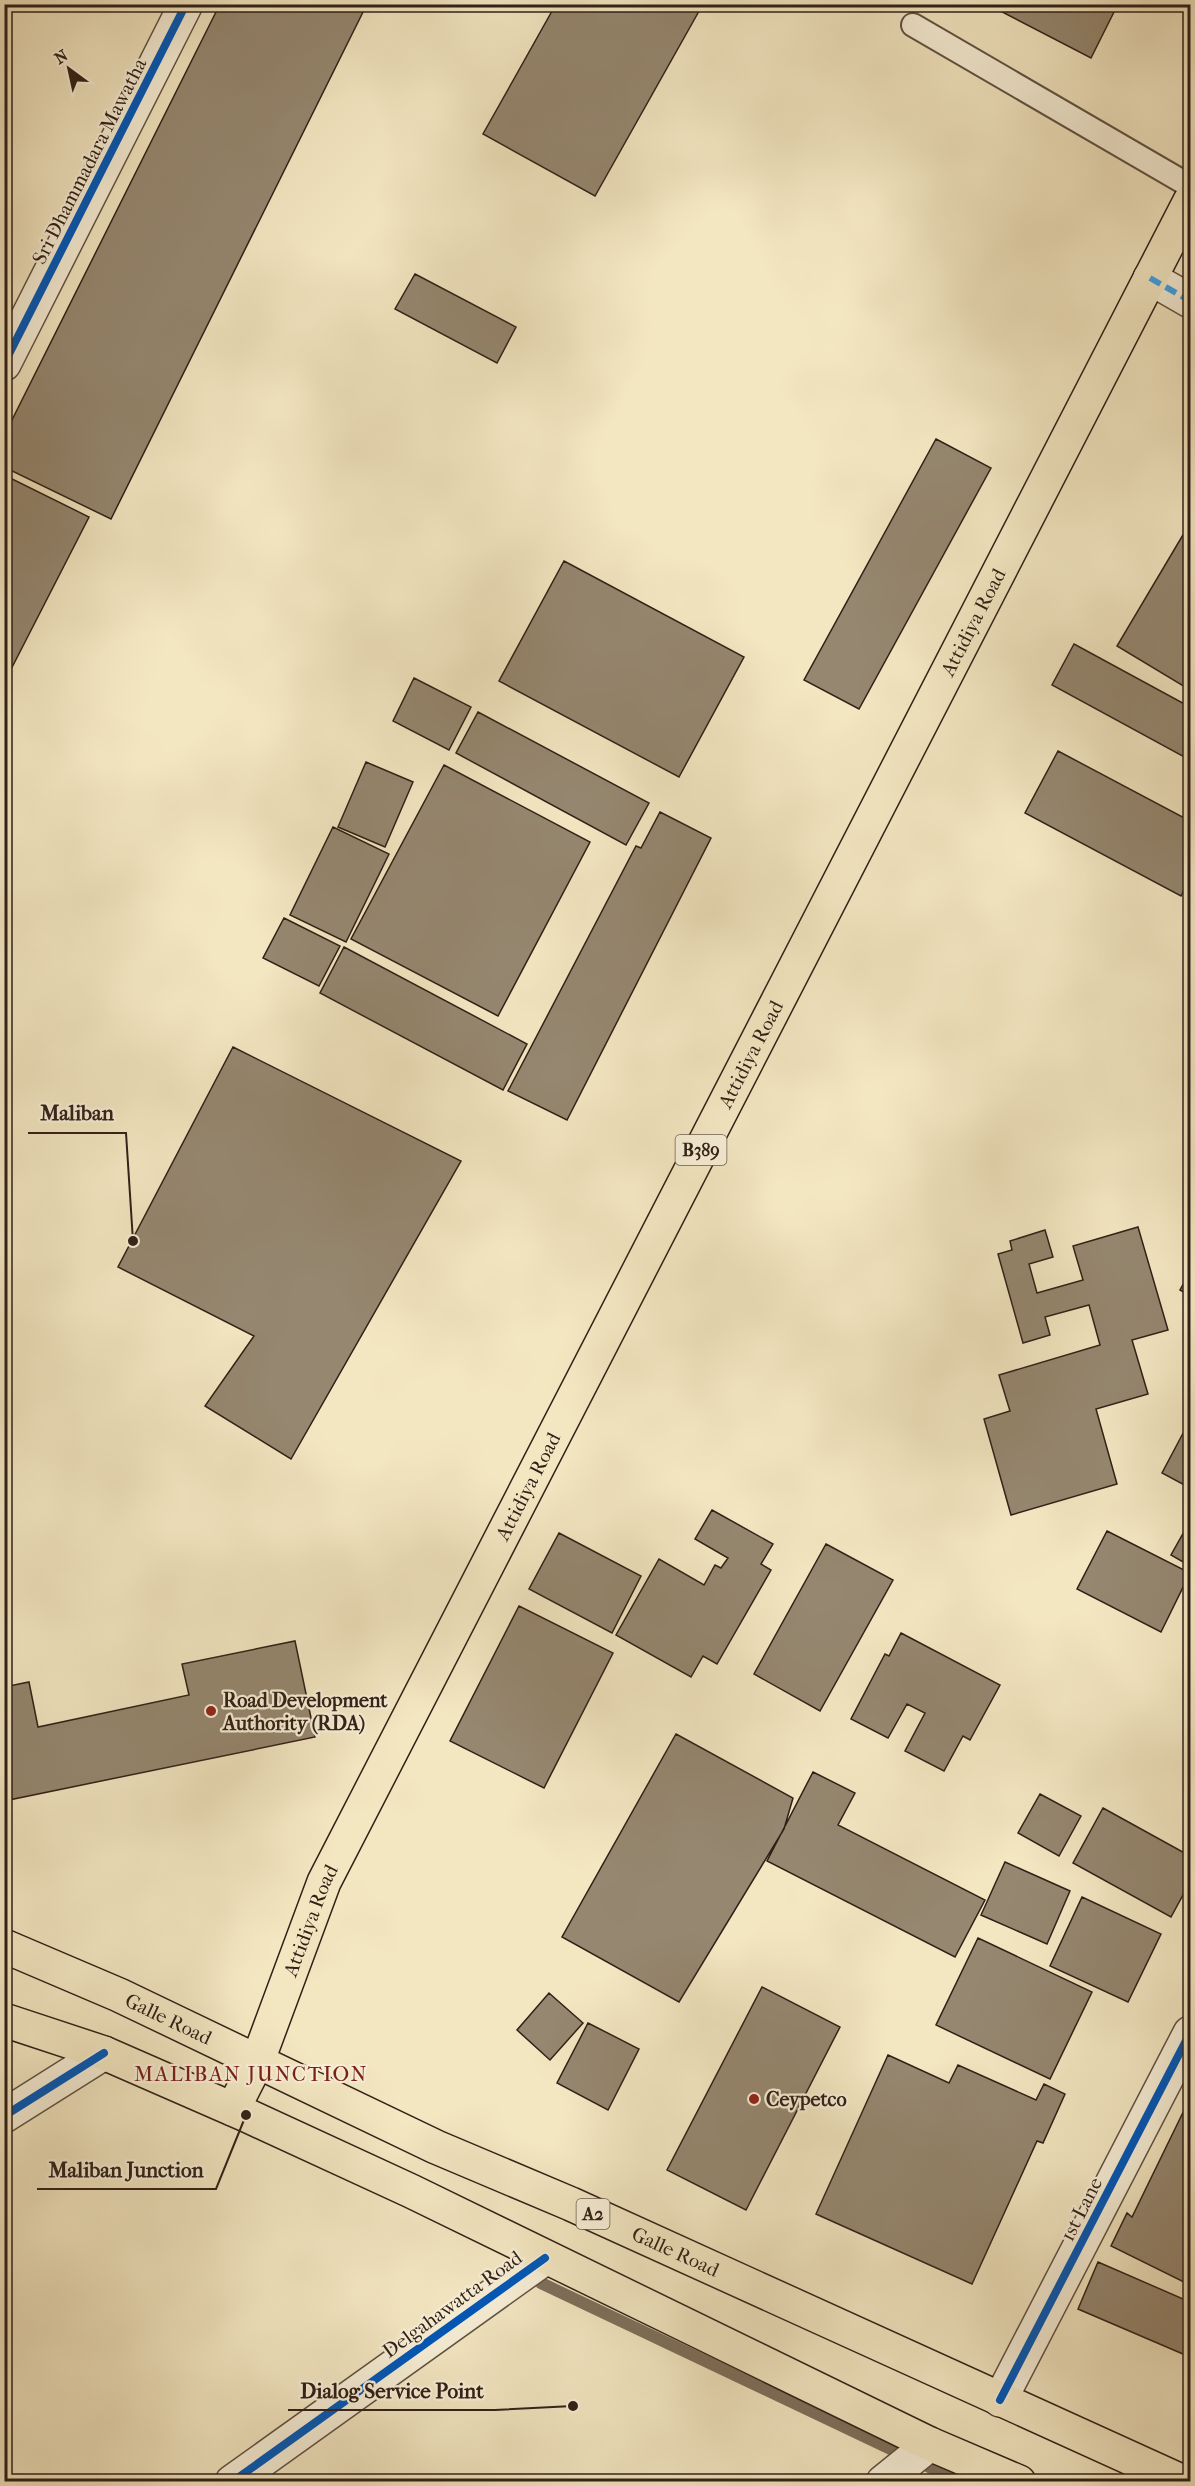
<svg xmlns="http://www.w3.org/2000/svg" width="1195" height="2486" viewBox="0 0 1195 2486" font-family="'IM FELL French Canon',serif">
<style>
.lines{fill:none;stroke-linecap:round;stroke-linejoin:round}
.stream{stroke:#7d6f5b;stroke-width:12}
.building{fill:#958770;stroke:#302017;stroke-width:1.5}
.lane-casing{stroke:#615242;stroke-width:26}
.street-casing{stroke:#615242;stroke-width:36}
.primary-casing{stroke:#302017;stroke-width:36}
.highway-casing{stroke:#302017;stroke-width:36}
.lane{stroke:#f7efd7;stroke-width:22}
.street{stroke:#f7efd7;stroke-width:33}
.primary{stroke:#f3e7c2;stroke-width:33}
.highway{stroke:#f3e7c2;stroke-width:33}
.quiet{stroke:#3ea2ea;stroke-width:6;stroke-dasharray:12 6;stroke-linecap:butt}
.cycleway-casing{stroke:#f7efd7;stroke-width:11}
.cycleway{stroke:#0057b8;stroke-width:8}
.poi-dot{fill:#8f2418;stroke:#f7efd7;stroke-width:2}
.labels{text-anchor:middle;stroke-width:4.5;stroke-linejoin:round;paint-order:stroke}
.shield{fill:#f7efd7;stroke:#6c5e51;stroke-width:1.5}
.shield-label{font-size:18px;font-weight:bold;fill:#302017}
.street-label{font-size:20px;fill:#302017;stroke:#f7efd7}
.poi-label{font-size:20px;font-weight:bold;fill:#302017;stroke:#f7efd7;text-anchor:start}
.neighbourhood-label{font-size:21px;letter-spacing:1.5px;fill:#7a1f14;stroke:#f7efd7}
.leader{fill:none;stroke:#302017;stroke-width:2}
.callout-dot{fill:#302017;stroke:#f7efd7;stroke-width:2}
.callout-label{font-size:21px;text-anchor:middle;font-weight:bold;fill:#302017;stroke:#f7efd7;stroke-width:4.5;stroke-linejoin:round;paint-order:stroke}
</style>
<rect width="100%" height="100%" fill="#f3e7c2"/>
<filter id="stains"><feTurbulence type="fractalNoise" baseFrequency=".00333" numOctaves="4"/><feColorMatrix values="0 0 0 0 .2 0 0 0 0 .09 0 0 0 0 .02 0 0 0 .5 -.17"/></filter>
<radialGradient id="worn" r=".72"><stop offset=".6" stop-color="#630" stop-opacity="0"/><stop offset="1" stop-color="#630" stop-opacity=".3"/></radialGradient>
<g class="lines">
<path class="stream" d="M 541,2283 L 895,2451
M 929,2467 L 962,2482"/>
</g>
<path class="building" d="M 220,4 L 367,4 L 111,519 L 4,467 L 4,436 Z
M 556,4 L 703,4 L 595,196 L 483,134 Z
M 987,4 L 1118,4 L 1091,58 Z
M 415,274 L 516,327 L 497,363 L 395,309 Z
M 936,439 L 991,468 L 859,709 L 804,680 Z
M 4,475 L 89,517 L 4,683 Z
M 1190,523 L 1190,690 L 1117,646 Z
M 564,561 L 744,657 L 679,777 L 499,681 Z
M 1074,644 L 1190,707 L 1190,754 L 1188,759 L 1052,685 Z
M 414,678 L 471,707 L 449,750 L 393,721 Z
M 478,712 L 649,803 L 626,845 L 456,753 Z
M 1058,751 L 1190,821 L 1190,878 L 1181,896 L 1025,813 Z
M 366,762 L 413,782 L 385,847 L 338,827 Z
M 444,765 L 590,842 L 498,1016 L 351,939 Z
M 660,812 L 711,838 L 567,1120 L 508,1091 L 636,846 L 641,848 Z
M 333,827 L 389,854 L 346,942 L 290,915 Z
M 284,918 L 340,946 L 319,986 L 263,958 Z
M 344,947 L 527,1044 L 503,1090 L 320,993 Z
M 233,1047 L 461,1161 L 291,1459 L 205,1406 L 254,1336 L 118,1267 Z
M 1138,1227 L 1168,1330 L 1132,1340 L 1148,1394 L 1096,1409 L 1117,1484 L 1011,1515 L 984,1419 L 1010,1411 L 999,1375 L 1100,1345 L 1089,1305 L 1045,1317 L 1050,1335 L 1023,1343 L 998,1254 L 1012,1250 L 1010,1241 L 1045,1230 L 1053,1257 L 1029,1264 L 1037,1293 L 1083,1280 L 1073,1246 Z
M 1190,1272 L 1190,1296 L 1180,1290 Z
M 1190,1420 L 1190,1488 L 1162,1473 Z
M 712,1510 L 773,1544 L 761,1564 L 771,1570 L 717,1664 L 703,1656 L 691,1677 L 616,1635 L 659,1559 L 704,1585 L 715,1565 L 721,1568 L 728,1558 L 695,1539 Z
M 1190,1521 L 1190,1566 L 1171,1555 Z
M 1107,1531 L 1190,1573 L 1161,1632 L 1077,1589 Z
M 559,1533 L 641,1576 L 612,1633 L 529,1589 Z
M 826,1544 L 893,1580 L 820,1711 L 754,1674 Z
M 519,1606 L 613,1653 L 544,1788 L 450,1741 Z
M 901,1633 L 1000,1685 L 970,1740 L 963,1736 L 944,1771 L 905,1751 L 925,1713 L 907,1704 L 888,1738 L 851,1719 L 885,1654 L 889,1656 Z
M 295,1641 L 315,1737 L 4,1801 L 4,1687 L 29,1682 L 38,1727 L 189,1695 L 182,1664 Z
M 676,1734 L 793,1798 L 784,1829 L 679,2002 L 562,1937 Z
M 813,1772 L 855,1793 L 838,1825 L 985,1900 L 955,1957 L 767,1861 Z
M 1040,1794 L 1081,1816 L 1059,1856 L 1018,1833 Z
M 1103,1808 L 1190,1856 L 1190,1882 L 1171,1917 L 1073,1863 Z
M 1005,1862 L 1070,1891 L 1047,1944 L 981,1915 Z
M 1082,1897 L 1161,1934 L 1128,2002 L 1050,1966 Z
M 978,1938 L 1092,1992 L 1050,2079 L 936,2025 Z
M 762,1987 L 840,2027 L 746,2210 L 667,2170 Z
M 549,1993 L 583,2023 L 550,2060 L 517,2030 Z
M 588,2023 L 639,2049 L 608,2110 L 557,2083 Z
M 888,2055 L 949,2083 L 958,2065 L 1036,2100 L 1044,2084 L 1065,2094 L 1043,2143 L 1037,2141 L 972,2284 L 816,2214 Z
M 1190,2098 L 1190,2285 L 1111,2246 L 1127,2213 L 1132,2217 Z
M 1098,2262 L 1190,2302 L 1190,2357 L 1078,2309 Z
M 9,2473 L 29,2482 L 4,2482 Z"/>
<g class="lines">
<g class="lane-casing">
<path id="lane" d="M 913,25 L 1190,186"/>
</g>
<g class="street-casing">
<path id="street" d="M 1150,278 L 1190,301
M 4,364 L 186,4
M 4,2116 L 104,2053
M 1000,2400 L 1190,2033
M 232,2482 L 545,2258
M 883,2482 L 930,2444"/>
</g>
<g class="primary-casing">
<g id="primary">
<path id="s1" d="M 233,2109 L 258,2060 L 324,1882 L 1190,201"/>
</g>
</g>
<g class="highway-casing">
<g id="highway">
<path id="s2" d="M 4,1946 L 119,1995 L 436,2147 L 571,2204 L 1183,2482"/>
<path d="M 4,2020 L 104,2053 L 246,2115 L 411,2191 L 930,2444 L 1019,2482"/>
</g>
</g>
<use href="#lane" class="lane"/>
<use href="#street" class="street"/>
<use href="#primary" class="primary"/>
<use href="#highway" class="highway"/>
<path class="quiet" d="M 1150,278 L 1190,301"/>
<g class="cycleway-casing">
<path id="cycleway" d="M 4,364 L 186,4
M 4,2116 L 104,2053
M 1000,2400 L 1190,2033
M 232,2482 L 545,2258"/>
</g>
<use href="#cycleway" class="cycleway"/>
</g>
<g class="poi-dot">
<circle cx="211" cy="1711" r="6"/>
<circle cx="754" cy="2099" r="6"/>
</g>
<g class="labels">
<g class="shield">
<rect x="675.5" y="1135" width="51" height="30" rx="4.5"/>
<rect x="576.5" y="2199" width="33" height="30" rx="4.5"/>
</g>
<g class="shield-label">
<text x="701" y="1156">B389</text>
<text x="593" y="2220">A2</text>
</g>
<g class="street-label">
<text transform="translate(89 161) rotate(-63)" y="7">Sri Dhammadara Mawatha</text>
<text dy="7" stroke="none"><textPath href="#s1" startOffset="1662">Attidiya Road</textPath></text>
<text dy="7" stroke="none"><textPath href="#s1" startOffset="1176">Attidiya Road</textPath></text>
<text dy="7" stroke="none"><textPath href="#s1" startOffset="690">Attidiya Road</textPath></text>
<text dy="7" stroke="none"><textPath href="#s1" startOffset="204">Attidiya Road</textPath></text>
<text dy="7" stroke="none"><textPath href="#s2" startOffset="180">Galle Road</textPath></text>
<text transform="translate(1081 2209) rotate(-63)" y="7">1st Lane</text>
<text dy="7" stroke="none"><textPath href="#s2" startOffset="738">Galle Road</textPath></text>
<text transform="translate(452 2304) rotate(-36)" y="7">Delgahawatta Road</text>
</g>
<g class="poi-label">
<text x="223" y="1707">Road Development<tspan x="223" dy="23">Authority (RDA)</tspan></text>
<text x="766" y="2106">Ceypetco</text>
</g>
<g class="neighbourhood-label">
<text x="251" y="2081">MALIBAN JUNCTION</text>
</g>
</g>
<path class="leader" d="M133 1241L126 1133H28M246 2115L216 2189H37M573 2406L495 2410H288"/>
<g class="callout-dot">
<circle cx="133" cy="1241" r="6"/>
<circle cx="246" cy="2115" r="6"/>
<circle cx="573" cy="2406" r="6"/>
</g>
<g class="callout-label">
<text x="77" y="1120">Maliban</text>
<text x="126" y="2177">Maliban Junction</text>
<text x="392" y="2398">Dialog Service Point</text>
</g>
<rect width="1195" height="2486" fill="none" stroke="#f3e7c2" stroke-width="24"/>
<rect x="6" y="6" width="1183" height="2474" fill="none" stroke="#302017" stroke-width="3"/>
<rect x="12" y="12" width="1171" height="2462" fill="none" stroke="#302017" stroke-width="1.5"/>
<g transform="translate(69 69) rotate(327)" stroke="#f7efd7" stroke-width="4.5" paint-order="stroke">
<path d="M0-4.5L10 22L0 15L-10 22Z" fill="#302017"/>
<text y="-9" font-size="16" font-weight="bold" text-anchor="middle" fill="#302017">N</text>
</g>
<rect width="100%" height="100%" filter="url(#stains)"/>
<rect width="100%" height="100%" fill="url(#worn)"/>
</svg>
